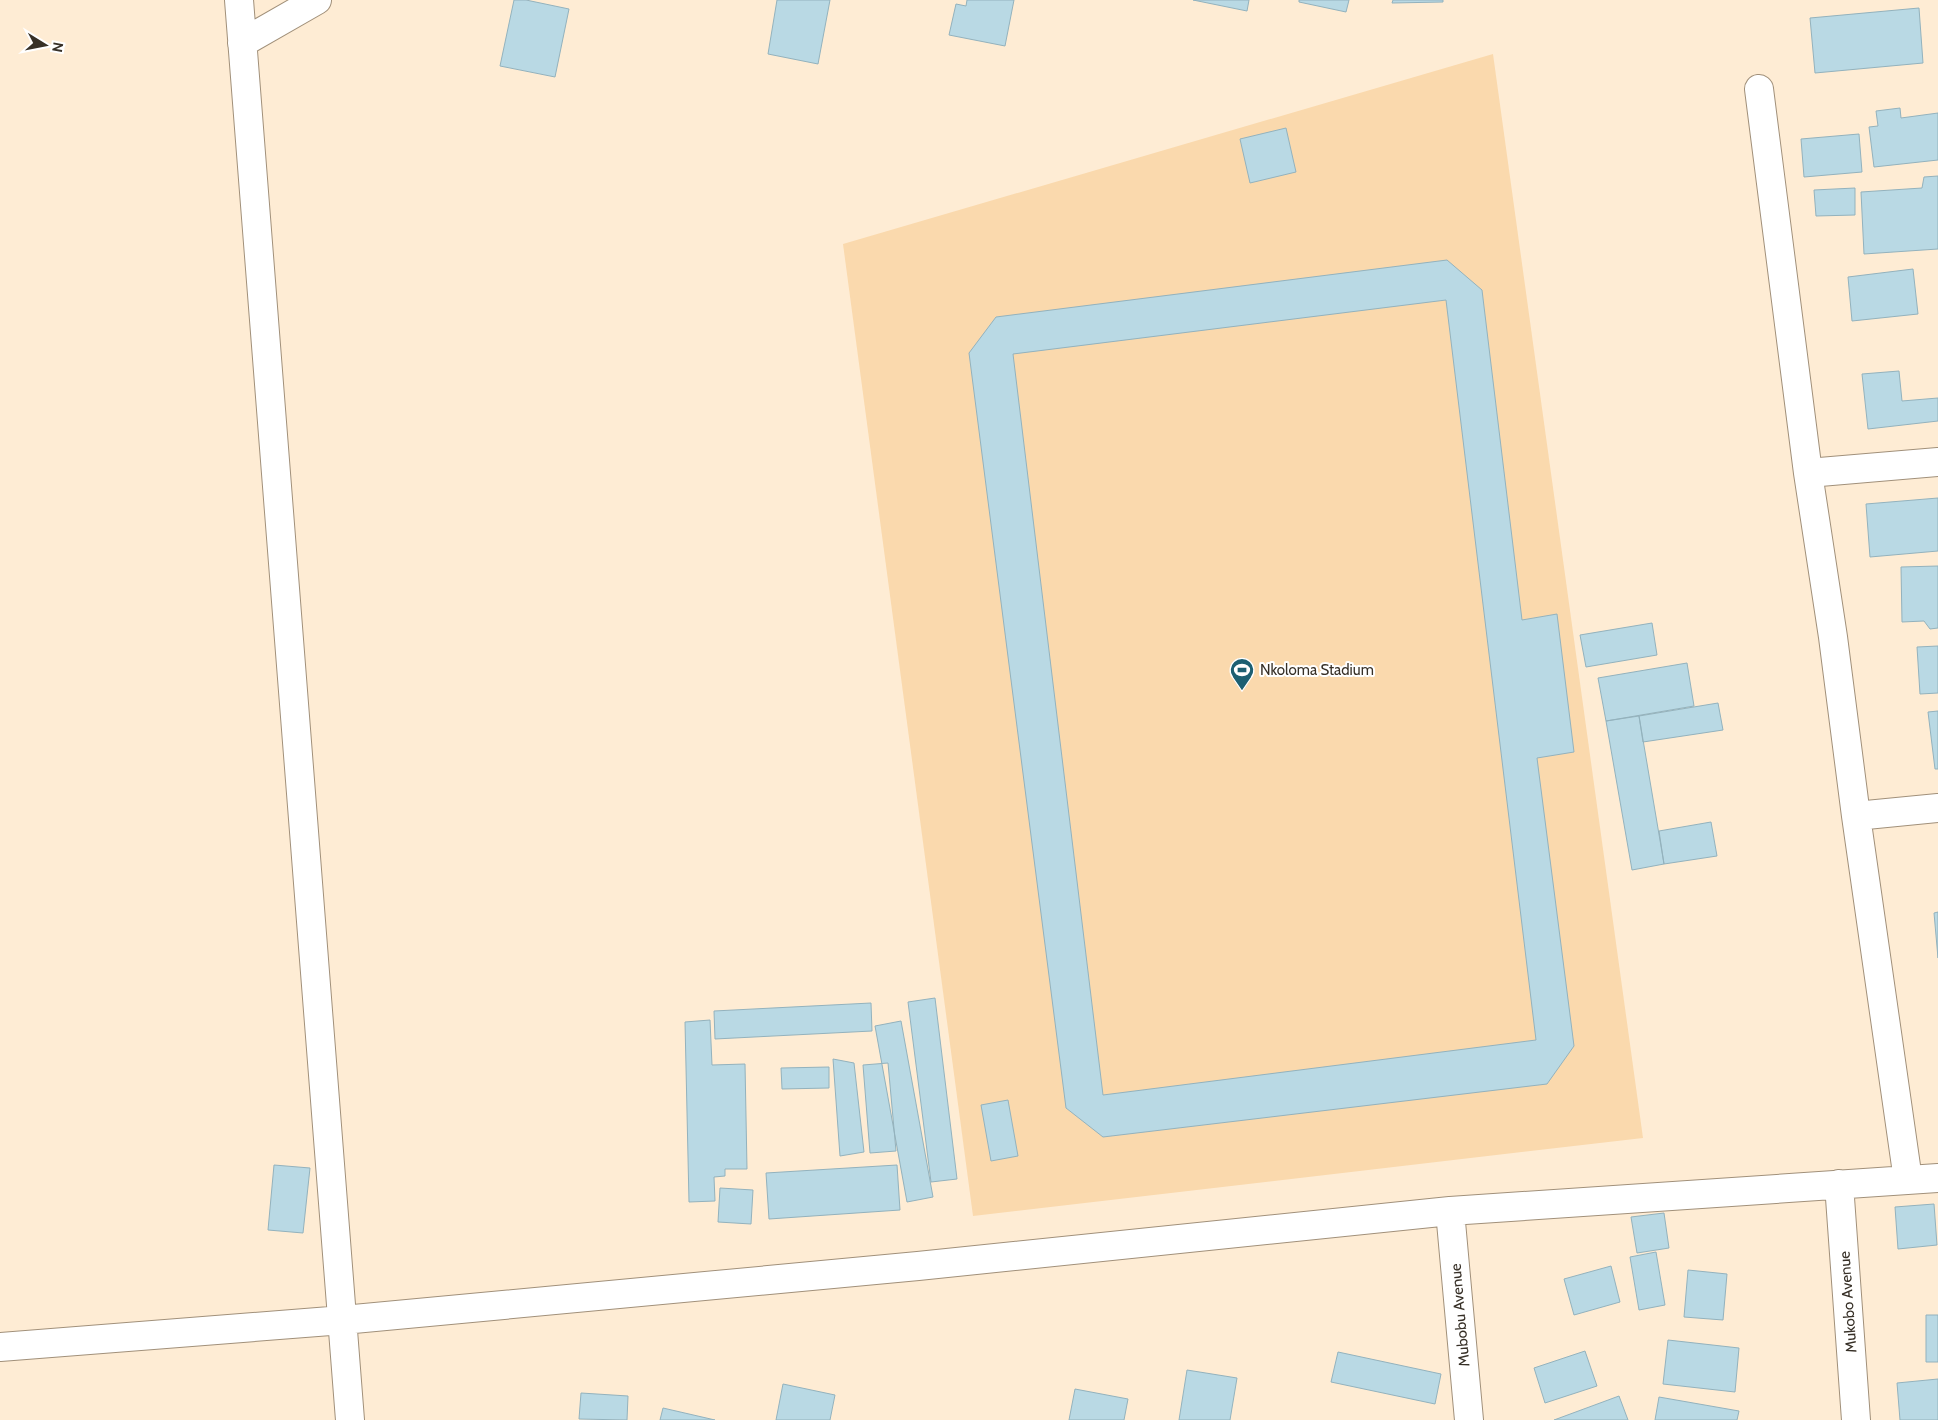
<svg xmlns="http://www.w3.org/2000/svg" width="1938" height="1420" viewBox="0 0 1938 1420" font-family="Cabin,sans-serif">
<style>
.green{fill:#fad9ad}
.building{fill:#b9d9e4;stroke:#93b2bd;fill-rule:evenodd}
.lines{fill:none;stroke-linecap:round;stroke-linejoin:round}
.street-casing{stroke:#a1907a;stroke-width:30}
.street{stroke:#fff;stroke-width:28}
.labels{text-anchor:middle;stroke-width:4;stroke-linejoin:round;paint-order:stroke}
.poi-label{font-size:15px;fill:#373027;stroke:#fff;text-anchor:start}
.street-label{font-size:15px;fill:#373027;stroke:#fff}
</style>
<rect width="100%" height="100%" fill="#feecd4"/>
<path class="green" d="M 1493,54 L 1643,1138 L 973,1216 L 843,244 Z"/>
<path class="building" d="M 514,0 L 526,0 L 569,9 L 555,77 L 500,66 Z
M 777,0 L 830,0 L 818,64 L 768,54 Z
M 967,0 L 1014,0 L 1005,46 L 949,35 L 956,4 L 966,6 Z
M 1193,0 L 1249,0 L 1247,11 Z
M 1299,0 L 1349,0 L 1346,12 L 1299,2 Z
M 1393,0 L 1443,0 L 1443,2 L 1392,3 Z
M 1919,8 L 1923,63 L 1815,73 L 1810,18 Z
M 1900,108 L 1901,118 L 1938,113 L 1938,160 L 1874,167 L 1869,127 L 1878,126 L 1876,111 Z
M 1286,128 L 1296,172 L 1250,183 L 1240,139 Z
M 1859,134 L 1862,172 L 1804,177 L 1801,139 Z
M 1938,176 L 1938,249 L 1864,254 L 1861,192 L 1922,188 L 1924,177 Z
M 1855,188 L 1855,215 L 1816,216 L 1814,190 Z
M 1447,260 L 1482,290 L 1522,620 L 1557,614 L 1574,752 L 1537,758 L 1574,1046 L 1547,1084 L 1103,1137 L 1066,1108 L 969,353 L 996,317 ZM 1446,300 L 1536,1040 L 1103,1095 L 1013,354 Z
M 1913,269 L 1918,314 L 1852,321 L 1848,277 Z
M 1899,371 L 1902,401 L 1938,398 L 1938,421 L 1868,429 L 1862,374 Z
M 1938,498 L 1938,551 L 1870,557 L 1866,504 Z
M 1938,566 L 1938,628 L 1930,629 L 1924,621 L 1902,622 L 1901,567 Z
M 1652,623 L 1657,655 L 1586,667 L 1580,635 Z
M 1938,646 L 1938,693 L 1920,694 L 1917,647 Z
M 1687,663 L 1694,706 L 1606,721 L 1598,678 Z
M 1718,703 L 1723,730 L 1643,742 L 1639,716 Z
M 1938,711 L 1938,769 L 1935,769 L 1928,712 Z
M 1639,716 L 1664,864 L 1632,870 L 1606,721 Z
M 1711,822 L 1717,856 L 1664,864 L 1659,831 Z
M 1938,912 L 1938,958 L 1934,913 Z
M 935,998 L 957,1179 L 931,1182 L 908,1002 Z
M 871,1003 L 872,1031 L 715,1039 L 714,1011 Z
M 710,1020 L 712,1065 L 745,1064 L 747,1169 L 725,1169 L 725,1176 L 714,1177 L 715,1201 L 689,1202 L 685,1022 Z
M 901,1021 L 933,1197 L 907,1202 L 875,1026 Z
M 833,1059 L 854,1063 L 864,1152 L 840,1156 Z
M 888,1063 L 896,1151 L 870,1153 L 863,1065 Z
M 829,1067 L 829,1088 L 782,1089 L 781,1068 Z
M 1008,1100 L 1018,1156 L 991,1161 L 981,1105 Z
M 274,1165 L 310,1168 L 303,1233 L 268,1230 Z
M 897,1165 L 900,1210 L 769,1219 L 766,1173 Z
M 720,1188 L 753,1190 L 751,1224 L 718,1222 Z
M 1934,1204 L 1937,1245 L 1898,1249 L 1895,1207 Z
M 1664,1213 L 1669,1248 L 1637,1253 L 1631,1217 Z
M 1656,1252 L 1665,1305 L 1639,1310 L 1630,1257 Z
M 1611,1266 L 1620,1302 L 1574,1315 L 1564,1279 Z
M 1688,1270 L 1727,1274 L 1723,1320 L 1684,1317 Z
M 1926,1315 L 1938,1315 L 1938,1362 L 1926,1362 Z
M 1668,1340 L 1739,1348 L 1735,1392 L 1663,1384 Z
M 1585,1351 L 1597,1386 L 1545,1403 L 1534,1368 Z
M 1338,1352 L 1441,1374 L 1435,1404 L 1331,1382 Z
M 1187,1370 L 1237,1378 L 1230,1420 L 1179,1420 Z
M 1938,1379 L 1938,1420 L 1900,1420 L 1897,1383 Z
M 783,1384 L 835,1395 L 830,1420 L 776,1420 Z
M 1075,1389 L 1128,1399 L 1124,1420 L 1069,1420 Z
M 581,1393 L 628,1396 L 627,1420 L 579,1419 Z
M 1619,1396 L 1628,1420 L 1554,1420 Z
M 1659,1397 L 1739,1411 L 1737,1420 L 1655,1420 Z
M 663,1408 L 715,1420 L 660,1420 Z"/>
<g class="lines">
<g class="street-casing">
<path id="street" d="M 239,0 L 350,1420
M 242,43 L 317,0
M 1759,89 L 1808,473 L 1833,637 L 1856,816 L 1908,1180
M 1808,473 L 1938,462
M 1856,816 L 1938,808
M 1839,1184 L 1856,1420
M 1450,1211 L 1469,1420
M 0,1347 L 343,1320 L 918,1266 L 1450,1211 L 1938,1178"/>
</g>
<use href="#street" class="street"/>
</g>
<defs>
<g id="stadium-pin" transform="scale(1.25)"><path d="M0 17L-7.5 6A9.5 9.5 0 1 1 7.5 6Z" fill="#1c5f72" stroke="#fff"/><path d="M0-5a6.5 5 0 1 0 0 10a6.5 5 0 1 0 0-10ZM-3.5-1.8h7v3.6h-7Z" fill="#fff"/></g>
</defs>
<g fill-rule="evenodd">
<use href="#stadium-pin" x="1242" y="670"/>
</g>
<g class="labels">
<g class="poi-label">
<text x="1260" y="675">Nkoloma Stadium</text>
</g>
<g class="street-label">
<text transform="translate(1848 1302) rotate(-94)" y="5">Mukobo Avenue</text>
<text transform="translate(1460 1315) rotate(-95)" y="5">Mubobu Avenue</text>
</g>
</g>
<g transform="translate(45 45) rotate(100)" stroke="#ffffff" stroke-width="4" paint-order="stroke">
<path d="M0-4L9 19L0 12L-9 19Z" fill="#373027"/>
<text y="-8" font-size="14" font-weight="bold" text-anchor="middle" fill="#373027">N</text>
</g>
</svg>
